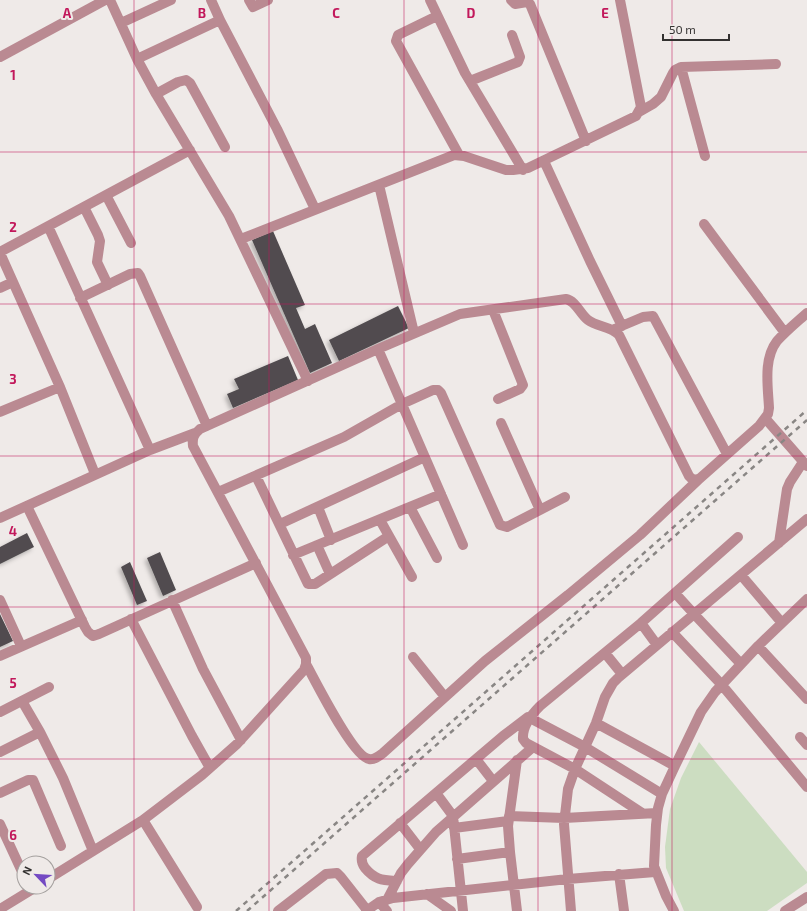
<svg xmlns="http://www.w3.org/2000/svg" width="807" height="911" viewBox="0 0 807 911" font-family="'Exo 2',sans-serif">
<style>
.green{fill:#ccddc1}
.building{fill:#514c4f;filter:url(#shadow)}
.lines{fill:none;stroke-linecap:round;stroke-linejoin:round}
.minor{stroke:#ba8a92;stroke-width:10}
.rail{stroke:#898684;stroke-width:2.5;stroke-dasharray:5 5;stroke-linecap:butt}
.grid{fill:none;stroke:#c2185b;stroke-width:1;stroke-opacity:0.55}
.grid-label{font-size:13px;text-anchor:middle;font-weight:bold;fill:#c2185b;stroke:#efeae8;stroke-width:4;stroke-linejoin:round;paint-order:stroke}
</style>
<defs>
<filter id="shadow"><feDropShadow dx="-2.5" dy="2.5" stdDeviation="2" flood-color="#0004"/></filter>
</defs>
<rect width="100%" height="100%" fill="#efeae8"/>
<path class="green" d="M 699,742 L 807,872 L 807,883 L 767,911 L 684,911 L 666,868 L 665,847 L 670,809 L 681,778 Z"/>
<path class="building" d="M 273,231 L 305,305 L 296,308 L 305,329 L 315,324 L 332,363 L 310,373 L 252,240 Z
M 398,306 L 409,328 L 339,361 L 329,340 Z
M 288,356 L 298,380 L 233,408 L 227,394 L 239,389 L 234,379 Z
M 27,533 L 34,547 L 0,564 L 0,547 Z
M 160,552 L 176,590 L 163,596 L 147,558 Z
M 130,562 L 147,601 L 137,605 L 121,567 Z
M 0,614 L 13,641 L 0,647 Z"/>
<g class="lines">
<path class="minor" d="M 110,0 L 137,59 L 156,94 L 229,216 L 308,381
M 211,0 L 220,20 L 277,129 L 315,209
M 249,0 L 253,7 L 268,0
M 430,0 L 465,73 L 523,170
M 511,0 L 515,4 L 527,2 L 530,4 L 586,141
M 437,16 L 398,35 L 396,41 L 459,155
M 121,23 L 171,0
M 0,57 L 105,0
M 137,59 L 220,20
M 681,67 L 705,156
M 470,81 L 518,62 L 520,57 L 512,35
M 156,94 L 178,82 L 186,80 L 190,83 L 225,147
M 639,112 L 653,104 L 661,97 L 673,73 L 675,70 L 681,67 L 776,64
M 544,161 L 590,261 L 622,326
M 379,185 L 414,333
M 106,195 L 131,243
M 84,207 L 98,235 L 100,241 L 97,262 L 108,285
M 704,224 L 785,333
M 48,226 L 150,450
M 241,239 L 454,155 L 464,156 L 506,170 L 513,170 L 528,168 L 636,116 L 641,107 L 620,0
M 0,252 L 190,150
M 0,253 L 60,387 L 95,474
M 0,288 L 13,282
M 80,298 L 130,274 L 138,273 L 140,276 L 207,426
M 493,310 L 523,385 L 520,389 L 498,399
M 612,330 L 643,317 L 653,316 L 727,454
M 378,349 L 463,545
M 0,412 L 60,387
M 765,418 L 807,466
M 501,423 L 540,510
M 256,476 L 308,584 L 315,584 L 389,536
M 218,492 L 344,437 L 402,404 L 433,390 L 438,390 L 441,393 L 500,525 L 507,527 L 565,497
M 27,506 L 85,627 L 88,632 L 93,636 L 99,634 L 256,563
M 318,507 L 331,540
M 410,507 L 437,558
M 0,518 L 150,450 L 195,433
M 380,520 L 412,577
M 280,524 L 425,457
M 779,543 L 787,489 L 790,482 L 803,462
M 317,545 L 330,574
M 293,555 L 441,494
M 741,575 L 782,623
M 675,593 L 694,614 L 741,664
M 0,600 L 21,646
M 172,600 L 203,669 L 241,740
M 131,619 L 192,736 L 210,768
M 641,623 L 657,645
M 672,632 L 721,684 L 807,787
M 758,646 L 807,699
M 605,653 L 622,674
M 0,656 L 82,620
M 413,657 L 445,697
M 306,664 C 315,680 353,757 369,759 C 374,760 379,756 383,753 L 485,661 L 568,595 L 640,535 L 698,480
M 22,701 L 40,732 L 63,778 L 93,851
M 0,712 L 49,687
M 530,718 L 585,747 L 662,794
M 596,723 L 675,766
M 800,737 L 807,745
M 0,752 L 40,732
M 476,759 L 493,781
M 517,760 L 508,826 L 510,852 L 517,911
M 0,793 L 28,780 L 33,780 L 61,846
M 436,793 L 453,816 L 463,911
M 642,813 L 575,769 L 526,743 L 523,739 C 522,726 531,715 540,706 L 641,623 L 738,537
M 509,816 L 564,818 L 657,813
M 143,820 L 197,907
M 400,823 L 420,849
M 0,824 L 24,876
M 454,828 L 508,821
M 457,859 L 510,852
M 619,874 L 624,911
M 48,879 L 143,820 L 202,775 L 237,744 L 304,670 L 306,664 L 306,658 L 193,446 C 192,438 194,434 200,429 L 378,349 L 460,314 L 566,299 C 576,301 580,314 588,320 C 597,327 611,326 619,335 L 689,476 L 692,479 L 698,480 L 759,426 L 768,414 L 769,408 C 768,387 763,359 777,341 C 786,331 797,322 807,313
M 397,881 C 382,880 375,880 365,868 C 362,864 361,861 362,856 L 503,736 L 528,717
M 427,894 L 451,911
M 387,900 L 401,873 L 408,864 L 436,832 L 533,747
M 379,902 L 387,911
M 0,909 L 36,887
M 278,911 L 326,874 L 337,873 L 341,877 L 367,910
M 366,911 L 379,902 L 393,898 L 568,879 L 655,872
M 571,911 L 564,824 L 568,789 L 575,769 L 596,723 L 605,697 L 613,683 L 618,678 L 807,519
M 674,911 L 666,896 L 654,866 L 656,825 L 658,808 L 662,794 L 675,766 L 701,712 L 715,692 L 758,646 L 807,599
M 785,911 L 807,897"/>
<path class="rail" d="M 236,911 L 807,410
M 247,911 L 807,420"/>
</g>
<path class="grid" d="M 134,0 L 134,911M 269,0 L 269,911M 404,0 L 404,911M 538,0 L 538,911M 672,0 L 672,911M 0,152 L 807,152M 0,304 L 807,304M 0,456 L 807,456M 0,607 L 807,607M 0,759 L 807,759"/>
<g class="grid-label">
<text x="67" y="18">A</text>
<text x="202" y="18">B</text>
<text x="336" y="18">C</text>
<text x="471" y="18">D</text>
<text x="605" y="18">E</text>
<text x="13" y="80">1</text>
<text x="13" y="232">2</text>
<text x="13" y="384">3</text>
<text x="13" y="536">4</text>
<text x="13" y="688">5</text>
<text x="13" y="840">6</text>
</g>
<g transform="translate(36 875) rotate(295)"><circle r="19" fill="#efeae8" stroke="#a4a09e"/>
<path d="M0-3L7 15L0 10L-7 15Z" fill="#744ac3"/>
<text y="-6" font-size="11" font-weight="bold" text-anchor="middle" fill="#333130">N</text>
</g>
<path d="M663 34v6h66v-6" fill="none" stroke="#333130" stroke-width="2"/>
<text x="669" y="34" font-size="12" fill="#333130" stroke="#efeae8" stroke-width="3" paint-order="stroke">50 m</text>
</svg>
